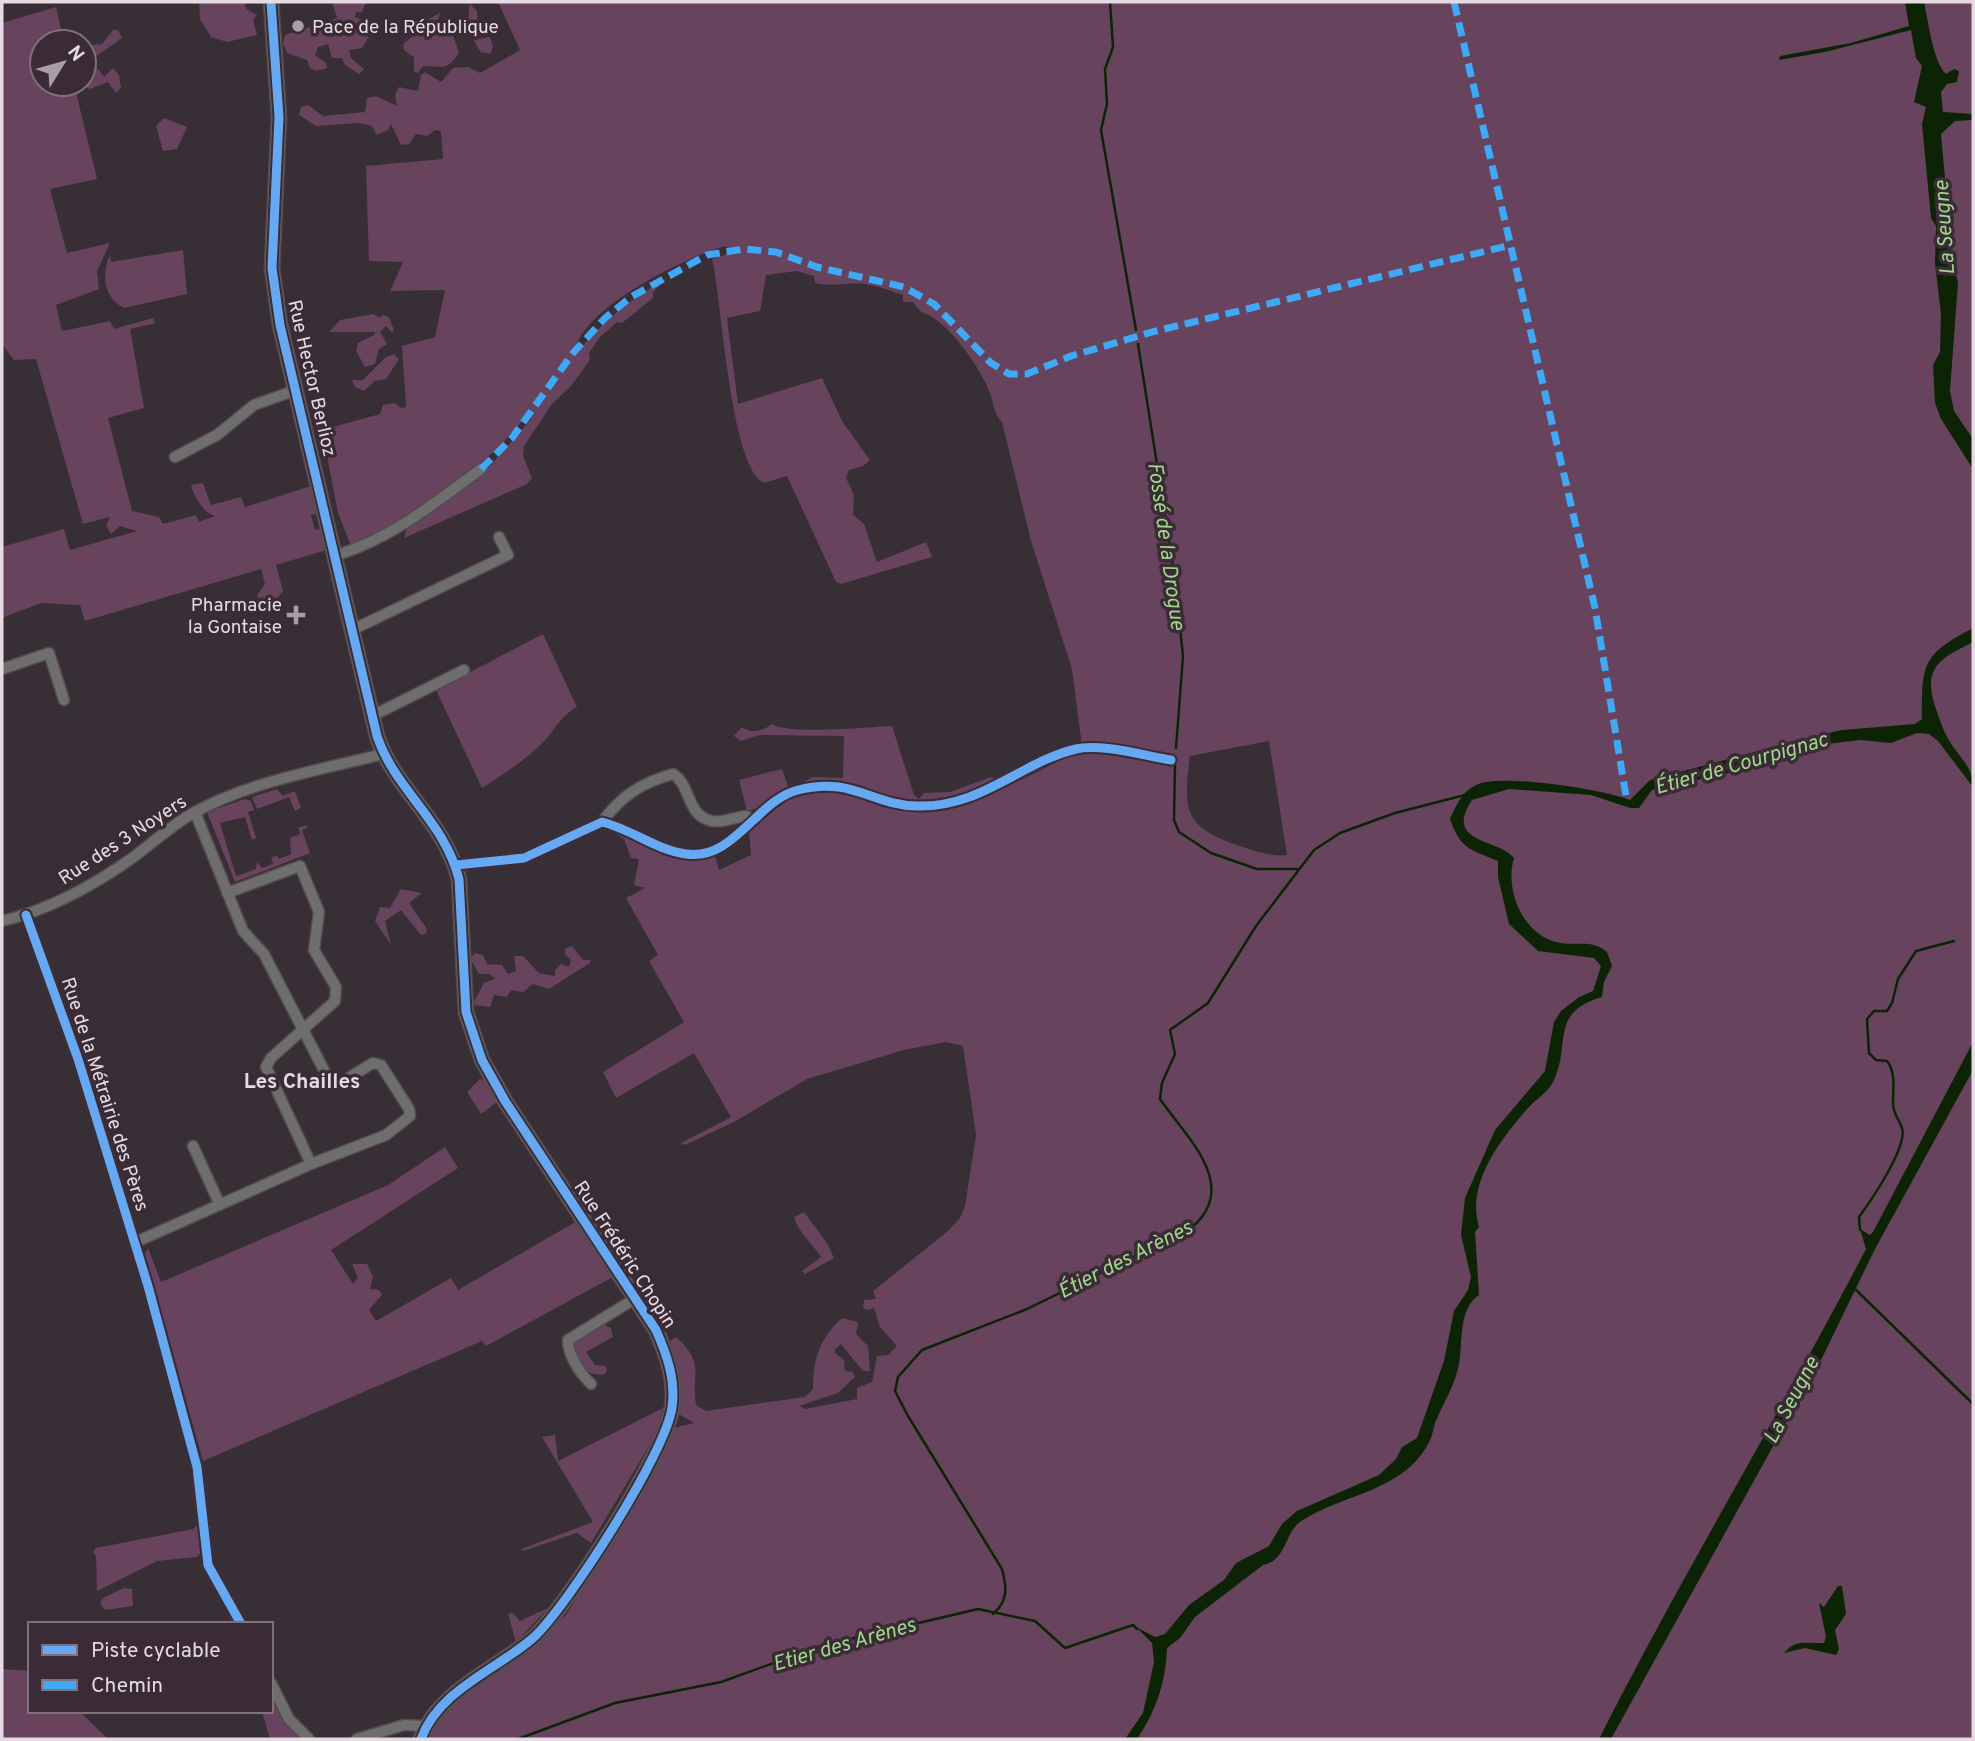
<svg xmlns="http://www.w3.org/2000/svg" width="1975" height="1741" viewBox="0 0 1975 1741" font-family="Overpass,sans-serif">
<style>
.green{fill:#67435d;fill-rule:evenodd}
.water{fill:#0c2405}
.lines{fill:none;stroke-linecap:round;stroke-linejoin:round}
.stream{stroke:#0c2405;stroke-width:2.5}
.minor-casing{stroke:#534b50;stroke-width:13}
.tertiary-casing{stroke:#534b50;stroke-width:17}
.minor{stroke:#6e6e6d;stroke-width:10}
.tertiary{stroke:#6e6e6d;stroke-width:14}
.quiet{stroke:#3fa9f5;stroke-width:7;stroke-dasharray:14 7;stroke-linecap:butt}
.cycleway-casing{stroke:#3b2b36;stroke-width:13}
.cycleway{stroke:#66a8f1;stroke-width:9}
.poi-dot{fill:#a99ea5;stroke:#3b2b36;stroke-width:2.5}
.labels{text-anchor:middle;stroke-width:7;stroke-linejoin:round;paint-order:stroke}
.poi-label{font-size:19px;fill:#e6dbe2;stroke:#3b2b36;text-anchor:start}
.street-label{font-size:19px;fill:#e6dbe2;stroke:#3b2b36}
.water-label{font-size:21px;font-style:italic;fill:#9ed888;stroke:#3b2b36}
.neighbourhood-label{font-size:21px;font-weight:bold;fill:#e6dbe2;stroke:#3b2b36}
</style>
<rect width="100%" height="100%" fill="#382e35"/>
<path class="green" d="M 199,2 L 245,2 L 246,9 L 257,15 L 253,20 L 257,35 L 227,42 L 211,37 L 200,19 Z
M 332,2 L 366,2 L 362,12 L 356,12 L 355,17 L 371,24 L 371,33 L 362,48 L 349,50 L 351,58 L 364,69 L 359,74 L 345,65 L 342,58 L 332,58 L 328,44 L 318,47 L 315,55 L 326,63 L 327,68 L 316,71 L 310,68 L 307,60 L 287,53 L 283,44 L 285,35 L 337,18 Z
M 498,2 L 1973,2 L 1973,1739 L 427,1739 L 448,1705 L 566,1615 L 614,1537 L 674,1428 L 694,1423 L 677,1413 L 677,1370 L 670,1341 L 676,1337 C 706,1364 691,1373 696,1405 L 706,1411 L 805,1397 L 813,1389 C 813,1359 819,1339 842,1318 L 858,1322 L 856,1334 L 868,1346 L 870,1371 L 863,1371 L 841,1344 L 835,1349 L 835,1353 L 844,1360 L 845,1371 L 853,1372 L 855,1377 L 838,1393 L 799,1406 L 805,1409 L 857,1399 L 857,1388 L 872,1382 L 877,1356 L 888,1355 L 897,1346 L 880,1327 L 874,1308 L 867,1310 L 863,1308 L 864,1300 L 876,1299 L 873,1291 L 948,1231 L 960,1218 L 965,1206 L 976,1135 L 963,1046 L 946,1042 L 904,1050 L 807,1079 L 734,1122 L 685,1145 L 681,1143 L 731,1117 L 694,1053 L 616,1098 L 603,1072 L 684,1022 L 649,961 L 658,955 L 626,898 L 645,888 L 634,885 L 639,859 L 631,858 L 624,839 L 613,832 L 616,830 L 658,849 L 663,856 L 668,853 L 679,858 L 714,852 L 719,870 L 751,855 L 749,830 C 794,782 817,786 878,801 C 889,804 903,810 914,809 C 972,805 1034,778 1082,746 L 1072,669 L 1031,541 L 1002,422 C 993,413 994,404 990,393 C 980,367 947,319 921,312 L 913,302 L 903,302 L 903,295 C 891,291 878,286 865,284 C 848,282 832,287 815,283 L 814,276 L 797,271 L 766,275 L 760,311 L 727,318 L 738,404 L 822,378 L 842,421 L 870,460 L 863,466 L 849,470 L 846,478 L 854,495 L 853,515 L 864,524 L 877,562 L 926,542 L 932,557 L 841,584 L 836,582 L 787,476 L 764,483 C 730,467 722,301 712,259 L 725,255 L 730,249 L 724,246 C 684,259 587,305 575,349 L 579,350 C 610,315 627,302 667,278 L 653,292 L 653,298 L 622,323 L 617,322 L 600,337 L 589,353 L 590,360 L 571,386 L 552,404 L 524,446 L 523,456 L 532,478 L 527,484 L 404,538 L 407,528 L 490,466 L 532,418 L 528,414 C 482,472 418,514 351,546 L 338,513 L 322,430 L 380,414 L 383,405 L 395,403 L 401,408 L 406,407 L 402,346 L 435,337 L 445,290 L 390,291 L 403,262 L 369,261 L 366,166 L 443,159 L 441,131 L 435,130 L 427,136 L 416,134 L 409,144 L 401,145 L 391,124 L 388,130 L 377,135 L 372,126 L 359,123 L 316,126 L 299,115 L 301,107 L 308,105 L 323,116 L 365,112 L 367,98 L 376,96 L 397,106 L 395,94 L 399,87 L 418,91 L 421,75 L 425,72 L 441,82 L 453,68 L 468,67 L 480,73 L 520,50 ZM 1269,741 L 1287,855 C 1270,857 1256,851 1240,846 C 1183,827 1183,810 1190,756 Z
M 470,4 L 477,11 L 479,39 L 490,37 L 493,47 L 490,54 L 481,52 C 471,40 466,19 470,4 Z
M 56,7 L 64,42 L 42,42 L 42,84 L 74,84 L 97,179 L 50,189 L 67,253 L 110,243 L 97,271 L 99,289 L 56,305 L 62,331 L 110,321 L 114,329 L 153,318 L 155,323 L 130,329 L 144,408 L 108,418 L 132,511 L 159,517 L 163,524 L 196,515 L 199,522 L 215,516 C 203,513 194,496 191,485 L 203,483 L 211,505 L 241,497 L 245,507 L 311,486 L 317,514 L 311,515 L 315,530 L 322,528 L 326,550 L 276,565 L 283,591 L 275,601 L 261,603 L 257,595 L 265,584 L 261,569 L 85,621 L 80,605 L 41,603 L 2,618 L 2,547 L 64,529 L 70,550 L 137,531 L 120,526 L 111,534 L 106,526 L 110,517 L 83,524 L 36,359 L 14,360 L 2,344 L 2,23 Z
M 440,13 L 437,22 L 453,35 L 459,53 C 445,73 443,65 423,66 L 418,73 L 414,71 L 414,57 L 404,50 L 403,44 L 412,37 L 407,30 Z
M 113,30 L 118,30 L 122,38 L 88,62 L 100,71 L 104,77 L 113,68 L 119,75 L 121,88 L 116,93 L 108,82 L 90,89 L 80,84 L 84,84 L 84,46 L 102,44 Z
M 164,118 L 187,127 L 177,149 L 163,151 L 156,126 Z
M 183,250 L 187,294 L 124,308 C 103,297 101,274 110,255 L 111,262 Z
M 373,314 L 379,318 L 383,315 L 389,317 L 394,330 L 392,333 L 386,326 L 380,332 L 387,344 L 379,349 L 375,364 L 365,367 L 356,351 L 358,343 L 374,335 L 375,332 L 329,332 L 340,320 Z
M 394,354 L 399,359 L 386,379 L 375,381 L 364,391 L 355,387 L 352,380 L 363,380 L 386,357 Z
M 543,634 L 577,707 C 562,715 558,725 547,738 C 529,758 505,773 482,788 L 436,690 Z
M 772,724 C 787,735 870,727 892,726 L 914,795 L 919,799 L 924,793 L 950,792 L 991,777 L 997,780 C 968,796 930,808 897,800 C 880,795 863,786 845,783 C 830,781 816,784 801,784 L 812,777 L 843,778 L 844,736 L 759,735 L 741,741 L 734,736 L 742,727 C 751,734 763,731 772,724 Z
M 782,769 L 789,789 L 762,807 L 747,811 L 739,780 Z
M 277,789 L 283,796 L 295,791 L 301,808 L 295,811 L 289,797 L 257,809 L 252,797 Z
M 245,799 L 251,801 L 254,810 L 248,812 L 256,838 L 252,840 L 245,817 L 220,823 L 236,876 L 256,869 L 257,862 L 262,868 L 273,864 L 271,858 L 277,855 L 279,859 L 291,854 L 290,838 L 300,834 L 298,828 L 306,825 L 308,828 L 302,830 L 310,853 L 235,882 L 207,812 Z
M 401,889 L 422,893 L 409,903 L 427,929 L 426,934 L 421,935 L 401,910 L 385,921 L 391,945 L 375,921 L 380,907 L 390,908 Z
M 572,946 L 583,960 L 591,960 L 590,963 L 549,989 L 533,984 L 523,992 L 511,990 L 507,997 L 494,995 L 490,1007 L 472,1005 L 484,983 L 495,979 L 490,974 L 479,974 L 470,958 L 475,953 L 483,955 L 487,964 L 502,965 L 508,974 L 516,971 L 514,956 L 523,956 L 539,973 L 555,976 L 555,970 L 561,964 L 569,967 L 571,960 L 565,954 L 565,949 Z
M 480,1079 L 485,1080 L 498,1101 L 481,1114 L 467,1092 Z
M 445,1147 L 458,1168 L 331,1250 L 353,1284 L 358,1278 L 352,1264 L 367,1264 L 373,1277 L 370,1289 L 379,1290 L 382,1295 L 369,1310 L 376,1321 L 451,1278 L 458,1290 L 577,1221 L 613,1277 L 486,1346 L 482,1341 L 203,1461 L 145,1254 L 148,1248 L 161,1282 L 388,1185 Z
M 804,1212 L 827,1243 L 834,1258 L 805,1274 L 802,1271 L 821,1257 C 813,1244 797,1231 794,1217 Z
M 601,1323 L 611,1328 L 613,1337 L 586,1352 L 595,1365 L 606,1366 L 607,1371 L 603,1375 C 583,1375 581,1364 573,1347 L 575,1339 Z
M 663,1408 L 657,1433 L 591,1543 L 577,1533 L 523,1551 L 521,1549 L 593,1522 L 542,1437 L 555,1435 L 558,1461 Z
M 198,1524 L 202,1551 L 197,1557 L 157,1561 L 97,1591 L 96,1556 L 93,1552 L 96,1548 L 193,1529 Z
M 124,1588 L 132,1589 L 133,1606 L 105,1610 L 100,1603 L 103,1598 Z
M 548,1608 L 516,1642 L 508,1614 L 513,1613 L 520,1621 Z
M 2,1669 L 30,1671 L 30,1711 L 79,1711 L 108,1739 L 2,1739 Z
M 271,1691 L 301,1739 L 270,1739 L 262,1711 L 271,1711 Z"/>
<path class="water" d="M 1905,2 L 1924,2 C 1928,20 1933,62 1946,74 L 1954,69 L 1959,71 L 1957,82 L 1947,84 L 1941,92 L 1943,112 L 1973,114 L 1973,120 L 1955,121 L 1941,134 L 1945,178 L 1952,212 L 1953,239 L 1950,255 L 1958,282 L 1950,391 L 1954,411 L 1973,439 L 1973,469 L 1941,419 L 1935,403 L 1933,365 L 1940,352 L 1941,314 L 1935,263 L 1936,226 L 1931,218 L 1922,124 L 1926,107 L 1914,102 L 1922,66 L 1916,58 L 1911,30 L 1825,52 L 1779,60 L 1780,56 L 1851,43 L 1909,26 Z
M 1973,628 L 1973,642 C 1942,658 1922,666 1935,706 C 1940,720 1943,732 1952,745 C 1962,760 1973,768 1973,787 L 1938,741 L 1929,734 L 1917,733 L 1891,743 L 1860,740 L 1827,744 L 1733,772 L 1652,790 L 1639,808 L 1630,808 L 1591,795 L 1509,789 L 1472,800 C 1443,844 1498,838 1514,858 C 1504,890 1524,938 1561,943 C 1579,946 1592,939 1607,952 L 1612,966 L 1604,982 L 1602,997 C 1548,1013 1572,1044 1553,1082 C 1547,1093 1536,1099 1527,1109 C 1500,1140 1466,1184 1479,1227 L 1475,1232 L 1479,1295 C 1458,1309 1463,1342 1459,1364 C 1455,1386 1443,1403 1435,1423 C 1433,1430 1432,1438 1428,1444 C 1403,1491 1344,1494 1303,1520 C 1283,1532 1288,1560 1263,1565 L 1195,1617 L 1180,1638 L 1167,1648 C 1166,1682 1156,1711 1137,1739 L 1125,1739 L 1143,1713 L 1154,1662 L 1152,1643 L 1136,1627 L 1155,1637 L 1165,1634 L 1189,1605 L 1224,1580 L 1236,1563 L 1269,1546 L 1282,1524 L 1297,1511 L 1379,1475 L 1396,1459 L 1402,1447 L 1417,1438 L 1444,1361 L 1454,1311 L 1468,1290 L 1471,1277 L 1461,1235 L 1465,1198 L 1495,1130 L 1545,1071 L 1554,1022 L 1561,1011 L 1579,997 L 1593,991 L 1601,966 L 1594,958 L 1538,951 L 1509,924 L 1498,877 L 1498,861 C 1470,849 1461,850 1450,819 C 1457,804 1463,789 1481,783 C 1509,775 1601,789 1630,800 L 1650,780 L 1807,738 L 1842,730 L 1915,724 L 1922,719 C 1922,663 1922,655 1973,628 Z
M 1973,1042 L 1973,1070 L 1875,1249 L 1823,1356 L 1611,1739 L 1599,1739 C 1683,1573 1780,1414 1866,1249 L 1860,1229 L 1870,1235 L 1873,1232 Z
M 1838,1586 L 1842,1586 L 1846,1614 L 1835,1630 L 1839,1649 L 1836,1655 L 1805,1648 L 1784,1653 C 1796,1638 1807,1644 1824,1643 L 1826,1637 L 1819,1603 L 1824,1607 Z"/>
<g class="lines">
<path class="stream" d="M 1110,2 L 1113,47 L 1105,69 L 1107,104 L 1101,130 L 1136,330
M 1138,344 L 1174,572 L 1183,656 L 1176,748
M 1175,765 L 1174,820 L 1179,832 L 1211,853 L 1257,869 L 1297,869
M 1860,1230 L 1859,1217 C 1870,1202 1908,1147 1902,1128 C 1899,1118 1893,1115 1893,1103 C 1893,1089 1896,1072 1887,1061 L 1876,1060 L 1869,1053 L 1867,1019 L 1874,1011 L 1887,1011 L 1892,1003 L 1898,979 L 1916,951 L 1954,941
M 1853,1287 L 1973,1404
M 993,1614 C 1008,1601 1007,1588 1002,1569 L 908,1416 L 895,1391 L 898,1377 L 922,1350 L 1027,1309 L 1190,1229 C 1242,1187 1187,1138 1160,1099 L 1162,1083 L 1175,1054 L 1170,1030 L 1208,1003 L 1256,926 L 1314,850 L 1340,833 L 1395,813 L 1465,795
M 518,1739 L 615,1703 L 721,1682 L 821,1646 L 978,1609 L 1035,1621 L 1065,1648 L 1133,1625 L 1137,1629"/>
<g class="minor-casing">
<path id="minor" d="M 175,457 L 217,435 L 254,405 L 296,390
M 337,555 C 391,539 436,502 481,469
M 354,629 L 508,555 L 499,537
M 2,669 L 49,653 L 64,700
M 372,716 L 464,670
M 195,812 L 243,931 L 264,954 L 328,1078 L 334,1083 L 342,1082 L 373,1063 L 381,1065 L 409,1109 L 410,1116 L 386,1135 L 311,1164
M 602,822 C 621,796 641,783 673,774 C 691,784 686,816 712,821 C 723,823 735,817 746,816 L 753,820
M 456,865 L 524,858 L 602,822 C 631,829 656,850 686,854 C 734,861 757,800 798,790 C 852,776 871,805 917,806 C 981,808 1021,762 1076,749 C 1100,743 1146,756 1171,760
M 26,915 L 78,1059 L 148,1286 L 197,1467 L 208,1565 L 241,1624
M 2,921 C 49,910 96,884 135,856 C 155,841 173,824 195,812 C 252,781 320,770 383,754
M 193,1146 L 220,1205
M 136,1242 L 311,1164 L 266,1067 L 271,1058 L 335,1001 L 336,987 L 314,950 L 319,912 L 300,866 L 227,893
M 591,1384 C 580,1373 568,1356 568,1340 L 636,1298
M 271,1683 L 289,1719 L 309,1739
M 357,1739 L 404,1725 L 425,1726"/>
</g>
<g class="tertiary-casing">
<path id="tertiary" d="M 271,2 L 279,117 L 272,268 L 280,325 L 377,736 C 395,790 444,820 459,879 L 466,1012 L 482,1060 L 505,1101 L 656,1330 C 667,1355 676,1380 672,1407 C 667,1451 567,1607 533,1638 C 496,1670 439,1690 421,1739"/>
</g>
<use href="#minor" class="minor"/>
<use href="#tertiary" class="tertiary"/>
<path class="quiet" d="M 1454,2 L 1595,608 L 1626,796
M 481,469 L 512,438 L 573,353 L 605,318 L 631,297 L 707,255 L 744,249 L 776,252 L 817,267 L 904,287 L 934,304 L 991,363 L 1009,374 L 1027,374 L 1071,356 L 1152,332 L 1511,245"/>
<g class="cycleway-casing">
<path id="cycleway" d="M 271,2 L 279,117 L 272,268 L 280,325 L 377,736 C 395,790 444,820 459,879 L 466,1012 L 482,1060 L 505,1101 L 656,1330 C 667,1355 676,1380 672,1407 C 667,1451 567,1607 533,1638 C 496,1670 439,1690 421,1739
M 456,865 L 524,858 L 602,822 C 631,829 656,850 686,854 C 734,861 757,800 798,790 C 852,776 871,805 917,806 C 981,808 1021,762 1076,749 C 1100,743 1146,756 1171,760
M 26,915 L 78,1059 L 148,1286 L 197,1467 L 208,1565 L 241,1624"/>
</g>
<use href="#cycleway" class="cycleway"/>
</g>
<g class="poi-dot">
<circle cx="298" cy="26" r="7"/>
<path d="M292.5 604.5h7v7h7v7h-7v7h-7v-7h-7v-7h7z"/>
</g>
<g class="labels">
<g class="poi-label">
<text x="312" y="33">Pace de la République</text>
<text x="282" y="611" text-anchor="end">Pharmacie<tspan x="282" dy="22">la Gontaise</tspan></text>
</g>
<g class="street-label">
<text transform="translate(313 378) rotate(77)" y="7">Rue Hector Berlioz</text>
<text transform="translate(122 839) rotate(-33)" y="7">Rue des 3 Noyers</text>
<text transform="translate(106 1094) rotate(72)" y="7">Rue de la Métrairie des Pères</text>
<text transform="translate(626 1254) rotate(57)" y="7">Rue Frédéric Chopin</text>
</g>
<g class="water-label">
<text transform="translate(1944 228) rotate(-94)" y="7">La Seugne</text>
<text transform="translate(1167 546) rotate(82)" y="7">Fossé de la Drogue</text>
<text transform="translate(1741 763) rotate(-16)" y="7">Étier de Courpignac</text>
<text transform="translate(1125 1259) rotate(-27)" y="7">Étier des Arènes</text>
<text transform="translate(1791 1400) rotate(-62)" y="7">La Seugne</text>
<text transform="translate(844 1644) rotate(-16)" y="7">Etier des Arènes</text>
</g>
<g class="neighbourhood-label">
<text x="302" y="1088">Les Chailles</text>
</g>
</g>
<rect width="1975" height="1741" fill="none" stroke="#e6dbe2" stroke-width="7"/>
<rect x="28" y="1622" width="245" height="91" fill="#3b2b36" stroke="#7f717b" stroke-width="2"/>
<rect x="42" y="1645" width="35" height="10" fill="#66a8f1" stroke="#7f717b" stroke-width="2"/>
<text x="91" y="1657" font-size="21" fill="#e6dbe2">Piste cyclable</text>
<rect x="42" y="1680" width="35" height="10" fill="#3fa9f5" stroke="#7f717b" stroke-width="2"/>
<text x="91" y="1692" font-size="21" fill="#e6dbe2">Chemin</text>
<g transform="translate(63 63) rotate(53)"><circle r="33" fill="#3b2b36" stroke="#7f717b" stroke-width="2"/>
<path d="M0-5L12 26L0 18L-12 26Z" fill="#a99ea5"/>
<text y="-10" font-size="19" font-weight="bold" text-anchor="middle" fill="#e6dbe2">N</text>
</g>
</svg>
